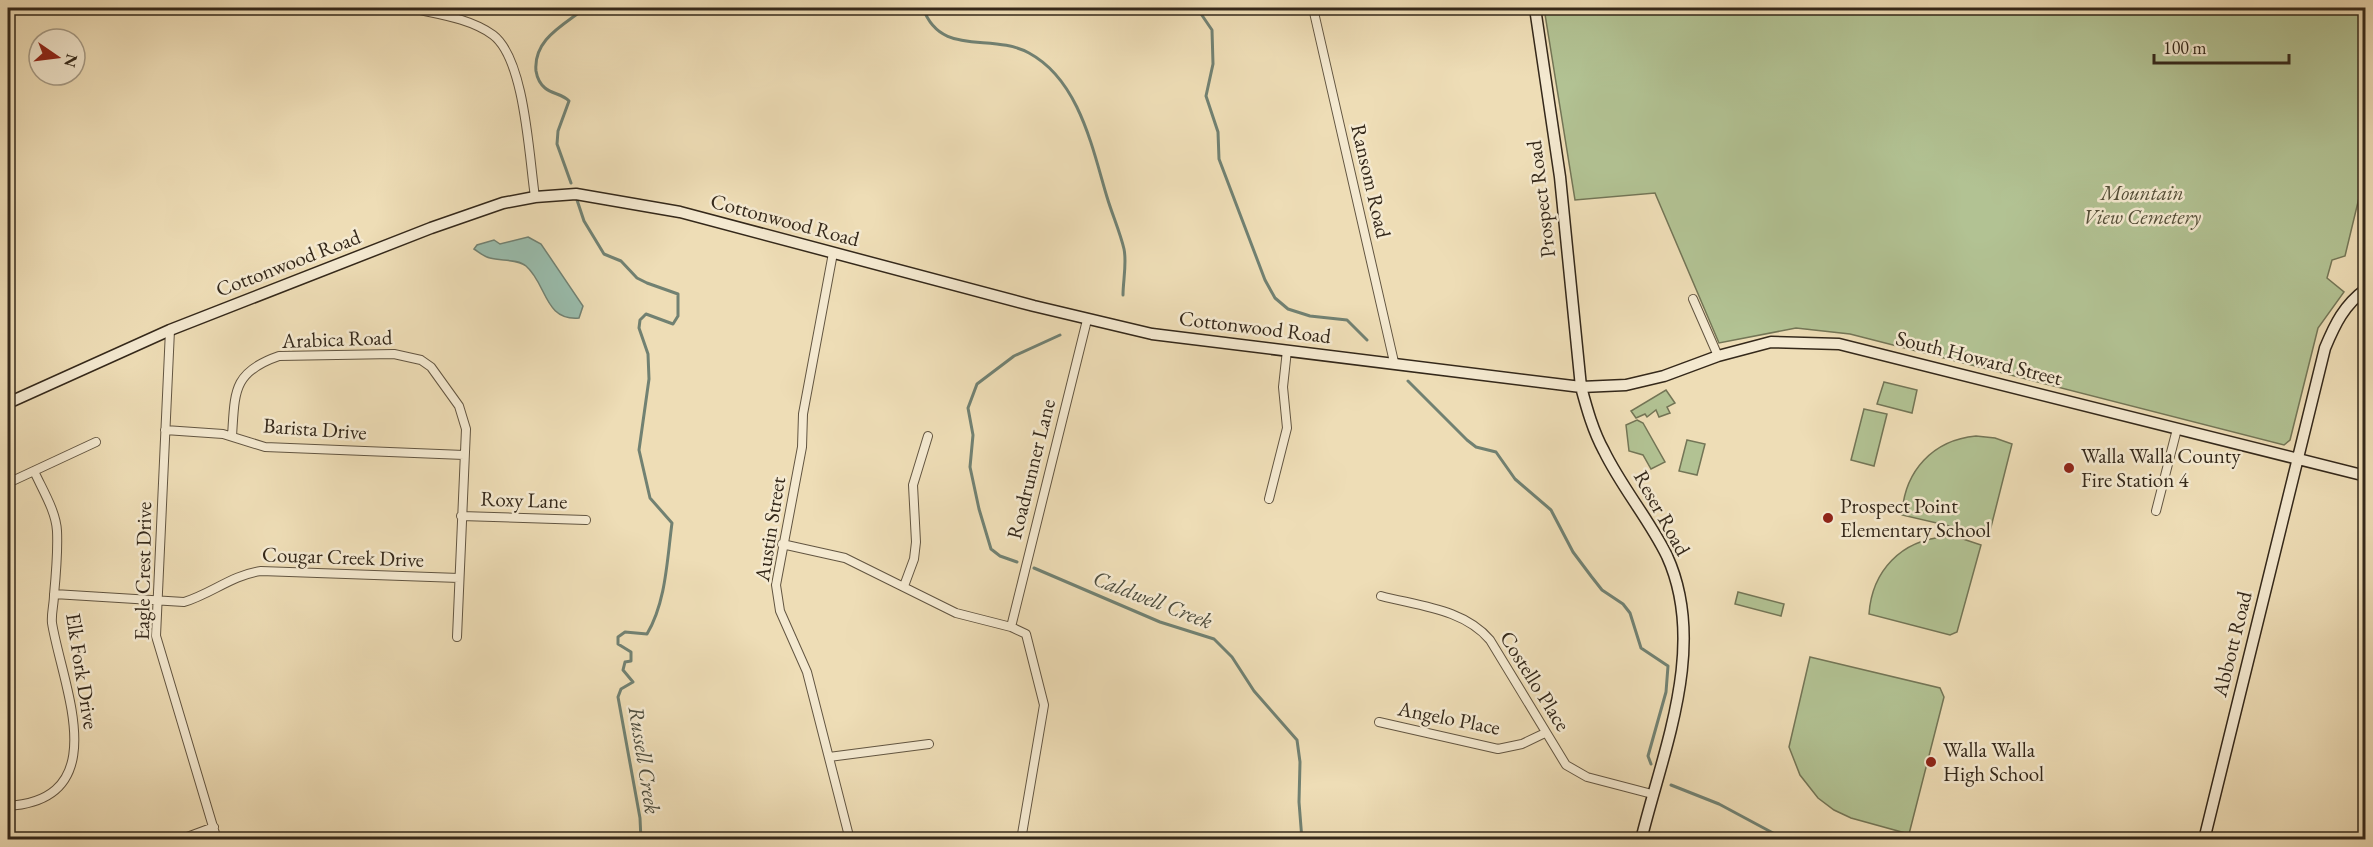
<svg xmlns="http://www.w3.org/2000/svg" width="2373" height="847" viewBox="0 0 2373 847" font-family="'EB Garamond',serif">
<style>
.green{fill:#b2c293;stroke:#737556;stroke-width:1.5}
.water{fill:#99bcac;stroke:#718172;stroke-width:1.5}
.lines{fill:none;stroke-linecap:round;stroke-linejoin:round}
.stream{stroke:#718172;stroke-width:3}
.street-casing{stroke:#625541;stroke-width:10}
.secondary-casing{stroke:#34281a;stroke-width:13}
.street{stroke:#f4e9d0;stroke-width:8}
.secondary{stroke:#f4e9d0;stroke-width:10}
.poi-dot{fill:#8f2418;stroke:#f4e9d0;stroke-width:2}
.labels{text-anchor:middle;stroke-width:5;stroke-linejoin:round;paint-order:stroke}
.street-label{font-size:21px;fill:#34281a;stroke:#f4e9d0}
.park-label{font-size:21px;font-style:italic;fill:#544e38;stroke:#f4e9d0}
.poi-label{font-size:21px;fill:#34281a;stroke:#f4e9d0;text-anchor:start}
.water-label{font-size:22px;font-style:italic;fill:#4d4d3e;stroke:#f4e9d0}
</style>
<rect width="100%" height="100%" fill="#eeddb6"/>
<filter id="stains"><feTurbulence type="fractalNoise" baseFrequency=".00333" numOctaves="4"/><feColorMatrix values="0 0 0 0 .2 0 0 0 0 .09 0 0 0 0 .02 0 0 0 .5 -.17"/></filter>
<radialGradient id="worn" r=".72"><stop offset=".6" stop-color="#630" stop-opacity="0"/><stop offset="1" stop-color="#630" stop-opacity=".3"/></radialGradient>
<path class="green" d="M 1544,8 L 2365,8 L 2365,173 L 2345,256 L 2332,260 L 2327,278 L 2344,292 L 2318,328 L 2290,440 L 2284,445 L 1850,334 L 1796,328 L 1719,343 L 1655,193 L 1575,200 Z
M 1884,382 L 1917,390 L 1912,413 L 1877,404 Z
M 1666,390 L 1675,403 L 1667,407 L 1670,413 L 1659,417 L 1656,410 L 1647,417 L 1645,414 L 1636,418 L 1631,411 Z
M 1864,409 L 1887,414 L 1874,466 L 1851,460 Z
M 1637,420 L 1643,423 L 1665,462 L 1651,469 L 1643,455 L 1629,451 L 1626,425 Z
M 1976,436 L 1995,438 L 2012,444 L 1990,531 L 1984,534 L 1902,515 C 1904,471 1933,440 1976,436 Z
M 1687,440 L 1705,444 L 1697,475 L 1679,471 Z
M 1945,537 L 1963,539 L 1981,545 L 1957,632 L 1950,635 L 1869,614 C 1872,571 1901,540 1945,537 Z
M 1738,592 L 1784,604 L 1781,616 L 1735,604 Z
M 1810,657 L 1940,688 L 1944,697 L 1909,834 L 1851,818 L 1834,810 L 1818,798 L 1800,775 L 1789,747 Z"/>
<path class="water" d="M 528,237 L 541,244 L 583,306 L 579,318 C 544,321 547,284 526,266 C 518,259 501,261 490,258 C 484,257 479,252 474,249 L 477,245 L 494,240 L 500,244 Z"/>
<g class="lines">
<path class="stream" d="M 923,8 C 941,58 991,32 1029,53 C 1079,80 1092,147 1107,197 C 1112,214 1120,232 1124,249 C 1127,263 1123,281 1123,295
M 1197,8 L 1212,30 L 1213,64 L 1206,96 L 1218,132 L 1219,159 L 1265,280 L 1275,298 L 1288,309 L 1310,316 L 1347,320 L 1367,340
M 571,183 L 557,144 L 558,131 L 569,101 C 563,94 552,94 545,88 C 539,83 537,77 536,71 C 533,39 564,25 585,8
M 577,200 L 584,221 L 604,254 L 621,261 L 637,278 L 647,283 L 678,294 L 678,316 L 673,324 L 646,314 L 640,320 L 639,328 L 648,354 L 649,379 L 639,450 L 650,498 L 672,523 C 667,560 666,602 647,634 L 625,632 L 618,637 L 618,644 L 631,652 L 631,661 L 625,662 L 623,670 L 633,682 L 621,689 L 618,697 L 640,818 L 641,840
M 1408,381 L 1467,440 L 1476,447 L 1496,452 L 1515,479 L 1551,510 L 1573,552 L 1591,576 L 1602,590 L 1623,604 L 1630,613 L 1641,648 L 1668,666 L 1666,692 L 1648,756 L 1651,764
M 1017,562 L 1000,556 L 991,549 L 979,509 L 970,467 L 973,435 L 968,408 L 977,384 L 1014,356 L 1060,335
M 1034,568 L 1160,622 L 1214,639 L 1232,657 L 1254,691 L 1297,740 L 1300,762 L 1299,802 L 1302,840
M 1671,785 L 1719,804 L 1773,833 L 1779,840"/>
<g class="street-casing">
<path id="street" d="M 410,8 C 436,14 470,18 493,35 C 525,59 529,157 535,197
M 1313,8 L 1394,362
M 833,253 L 803,414 L 802,447 L 776,585 L 780,611 L 807,672 L 850,840
M 1693,299 L 1718,356
M 170,330 L 156,636 L 217,840
M 165,430 L 223,434 L 265,447 L 464,455
M 232,436 C 235,393 232,372 279,356 L 394,354 L 421,360 L 431,367 L 459,406 L 466,429 L 457,637
M 8,483 L 96,442
M 1269,499 L 1287,428 L 1283,387 L 1287,350
M 2156,511 L 2177,429
M 461,516 L 586,520
M 782,544 L 845,558 L 956,613 L 1011,627 L 1026,634 L 1044,705 L 1021,840
M 904,586 L 914,559 L 916,542 L 913,485 L 928,436
M 54,594 L 184,602 C 211,594 232,575 261,571 L 459,578
M 1381,596 C 1419,606 1464,609 1490,640 L 1566,765 L 1587,777 L 1652,794
M 1011,627 L 1087,320
M 1379,722 L 1498,749 L 1522,744 L 1545,733
M 829,757 L 929,744
M 8,806 C 116,799 62,685 52,623 C 51,614 54,604 54,595 C 56,574 58,552 57,531 C 56,511 42,489 34,471
M 179,840 L 214,827"/>
</g>
<g class="secondary-casing">
<path id="secondary" d="M 1535,8 L 1560,177 L 1581,387 C 1587,409 1593,431 1604,451 C 1622,488 1649,519 1667,556 C 1708,646 1663,750 1641,840
M 8,403 L 170,330 L 431,228 L 503,203 L 535,197 L 576,194 L 680,212 L 1034,306 L 1152,334 L 1581,387 L 1626,385 L 1664,376 L 1718,356 L 1771,342 L 1839,344 L 2366,476
M 2204,840 L 2325,348 C 2335,324 2344,305 2366,289"/>
</g>
<use href="#street" class="street"/>
<use href="#secondary" class="secondary"/>
</g>
<g class="poi-dot">
<circle cx="2069" cy="468" r="6"/>
<circle cx="1828" cy="518" r="6"/>
<circle cx="1931" cy="762" r="6"/>
</g>
<g class="labels">
<g class="street-label">
<text transform="translate(1371 181) rotate(77)" y="7">Ransom Road</text>
<text transform="translate(1541 199) rotate(-97)" y="7">Prospect Road</text>
<text transform="translate(785 220) rotate(15)" y="7">Cottonwood Road</text>
<text transform="translate(288 263) rotate(-21)" y="7">Cottonwood Road</text>
<text transform="translate(1255 327) rotate(7)" y="7">Cottonwood Road</text>
<text transform="translate(337 339) rotate(-2)" y="7">Arabica Road</text>
<text transform="translate(1979 358) rotate(14)" y="7">South Howard Street</text>
<text transform="translate(315 429) rotate(4)" y="7">Barista Drive</text>
<text transform="translate(1031 469) rotate(-76)" y="7">Roadrunner Lane</text>
<text transform="translate(524 500) rotate(2)" y="7">Roxy Lane</text>
<text transform="translate(1662 513) rotate(61)" y="7">Reser Road</text>
<text transform="translate(770 529) rotate(-81)" y="7">Austin Street</text>
<text transform="translate(343 557) rotate(2)" y="7">Cougar Creek Drive</text>
<text transform="translate(143 571) rotate(-89)" y="7">Eagle Crest Drive</text>
<text transform="translate(2232 644) rotate(-76)" y="7">Abbott Road</text>
<text transform="translate(82 671) rotate(81)" y="7">Elk Fork Drive</text>
<text transform="translate(1535 681) rotate(58)" y="7">Costello Place</text>
<text transform="translate(1449 718) rotate(11)" y="7">Angelo Place</text>
</g>
<g class="park-label">
<text x="2142" y="200">Mountain<tspan x="2142" dy="24">View Cemetery</tspan></text>
</g>
<g class="poi-label">
<text x="2081" y="463">Walla Walla County<tspan x="2081" dy="24">Fire Station 4</tspan></text>
<text x="1840" y="513">Prospect Point<tspan x="1840" dy="24">Elementary School</tspan></text>
<text x="1943" y="757">Walla Walla<tspan x="1943" dy="24">High School</tspan></text>
</g>
<g class="water-label">
<text transform="translate(1153 599) rotate(21)" y="8">Caldwell Creek</text>
<text transform="translate(645 760) rotate(81)" y="8">Russell Creek</text>
</g>
</g>
<rect width="2373" height="847" fill="none" stroke="#eeddb6" stroke-width="30"/>
<rect x="9" y="9" width="2355" height="829" fill="none" stroke="#34281a" stroke-width="3"/>
<rect x="15" y="15" width="2343" height="817" fill="none" stroke="#34281a" stroke-width="1.5"/>
<g transform="translate(57 57) rotate(104)"><circle r="28" fill="#f4e9d0" stroke="#a79c87" stroke-width="1.5"/>
<path d="M0-4.5L10 22L0 15L-10 22Z" fill="#8f2418"/>
<text y="-9" font-size="16" font-weight="bold" text-anchor="middle" fill="#34281a">N</text>
</g>
<path d="M2154 54v9h135v-9" fill="none" stroke="#34281a" stroke-width="3"/>
<text x="2163" y="54" font-size="18" fill="#34281a" stroke="#f4e9d0" stroke-width="4.5" paint-order="stroke">100 m</text>
<rect width="100%" height="100%" filter="url(#stains)"/>
<rect width="100%" height="100%" fill="url(#worn)"/>
</svg>
